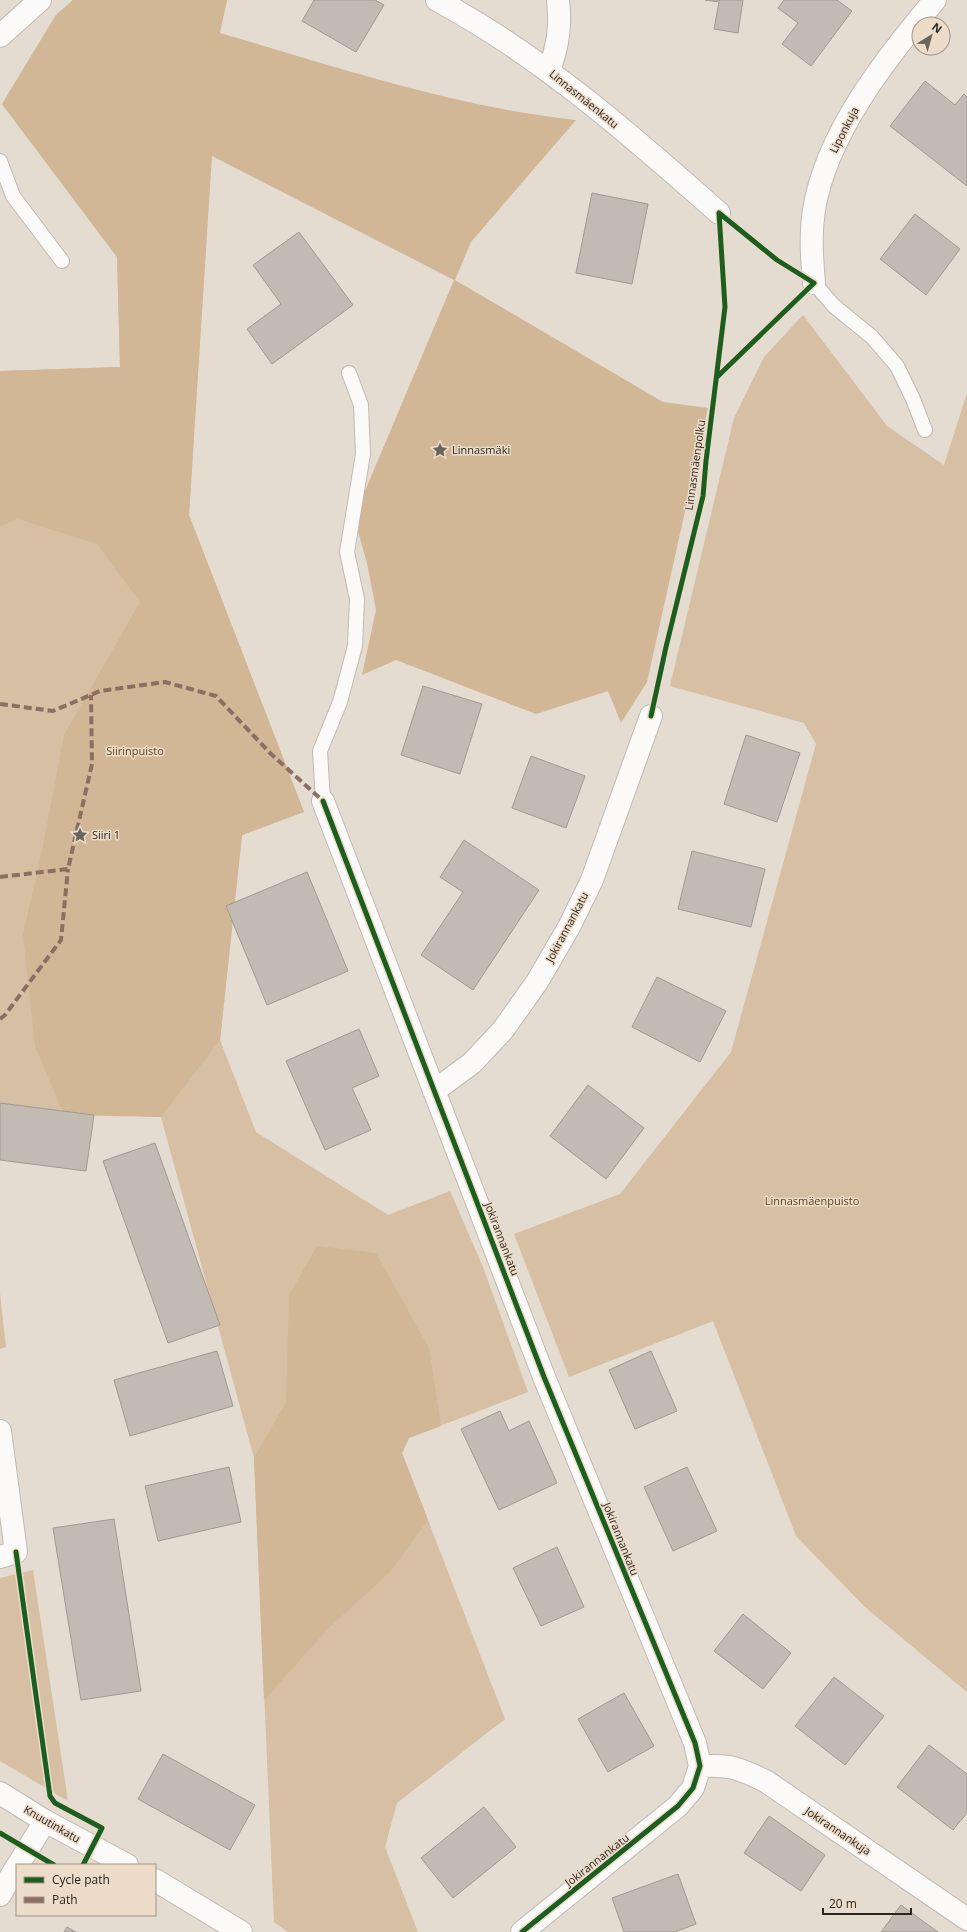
<svg xmlns="http://www.w3.org/2000/svg" width="967" height="1932" viewBox="0 0 967 1932" font-family="'Open Sans',sans-serif">
<style>
.green{fill:#d6bfa3}
.forest{fill:#d1b796}
.building{fill:#c2bbb3;stroke:#a19a92}
.lines{fill:none;stroke-linecap:round;stroke-linejoin:round}
.service-casing{stroke:#c1bab2;stroke-width:16}
.minor-casing{stroke:#c1bab2;stroke-width:24}
.service{stroke:#fbfaf8;stroke-width:14}
.minor{stroke:#fbfaf8;stroke-width:22}
.quiet{stroke:#8d6e63;stroke-width:4;stroke-dasharray:8 4;stroke-linecap:butt}
.cycleway-casing{stroke:#ecdcc9;stroke-width:8}
.cycleway{stroke:#1b5e20;stroke-width:5}
.labels{text-anchor:middle;stroke-width:3;stroke-linejoin:round;paint-order:stroke}
.street-label{font-size:11px;fill:#2b251e;stroke:#ecdcc9}
.poi-label{font-size:11px;fill:#2b251e;stroke:#ecdcc9;text-anchor:start}
.park-label{font-size:11px;fill:#5f421a;stroke:#ecdcc9}
</style>
<rect width="100%" height="100%" fill="#e4dbd1"/>
<path class="green" d="M 73,0 L 227,0 L 219,33 L 189,515 L 304,812 L 242,835 L 220,1040 L 256,1132 L 388,1215 L 450,1191 L 483,1267 L 528,1392 L 409,1438 L 402,1453 L 505,1719 L 397,1803 L 385,1847 L 418,1932 L 288,1932 L 274,1922 L 254,1458 L 161,1117 L 0,1110 L 0,371 L 120,367 L 117,257 L 2,104 L 56,15 Z
M 803,315 L 887,426 L 944,465 L 967,393 L 967,1692 L 865,1607 L 796,1536 L 713,1321 L 569,1377 L 514,1234 L 620,1194 L 731,1052 L 816,744 L 804,723 L 670,686 L 734,418 L 764,357 Z
M 0,1293 L 6,1347 L 0,1349 Z
M 33,1570 L 68,1801 L 0,1761 L 0,1578 Z"/>
<path class="forest" d="M 73,0 L 227,0 L 220,33 C 337,67 454,107 576,120 L 471,242 L 455,280 L 663,402 L 708,408 L 647,682 L 621,723 L 608,691 L 536,714 L 396,660 L 362,675 L 376,610 L 367,563 L 354,517 L 454,280 L 212,156 L 189,515 L 304,812 L 242,835 L 220,1040 L 161,1117 L 64,1115 L 35,1046 L 23,934 L 42,851 L 64,735 L 140,602 L 97,544 L 18,519 L 0,526 L 0,371 L 120,367 L 117,257 L 2,104 L 56,15 Z
M 317,1246 L 376,1253 L 429,1348 L 441,1426 L 409,1438 L 402,1453 L 428,1520 L 391,1571 L 329,1628 L 264,1700 L 254,1458 L 286,1402 L 289,1295 Z"/>
<path class="building" d="M 314,0 L 375,0 L 384,5 L 356,52 L 302,21 Z
M 705,0 L 743,0 L 738,33 L 714,29 L 719,2 Z
M 784,0 L 837,0 L 852,11 L 811,66 L 782,44 L 798,23 L 778,8 Z
M 925,81 L 955,105 L 964,94 L 967,97 L 967,186 L 890,126 Z
M 592,193 L 648,204 L 632,284 L 576,273 Z
M 915,214 L 960,249 L 926,295 L 880,259 Z
M 299,232 L 353,305 L 272,364 L 247,329 L 281,304 L 253,265 Z
M 423,686 L 482,704 L 460,774 L 401,755 Z
M 746,735 L 800,753 L 777,822 L 724,804 Z
M 531,756 L 585,776 L 566,828 L 512,808 Z
M 464,840 L 539,890 L 473,990 L 421,955 L 463,892 L 440,877 Z
M 692,851 L 765,869 L 751,927 L 678,909 Z
M 307,872 L 348,971 L 267,1005 L 226,906 Z
M 657,977 L 726,1011 L 700,1062 L 632,1027 Z
M 359,1029 L 379,1076 L 352,1088 L 371,1130 L 325,1150 L 286,1061 Z
M 588,1085 L 644,1128 L 606,1179 L 550,1136 Z
M 0,1103 L 94,1115 L 86,1171 L 0,1160 Z
M 155,1143 L 220,1325 L 168,1343 L 103,1161 Z
M 217,1351 L 233,1406 L 130,1436 L 114,1380 Z
M 651,1351 L 677,1411 L 635,1429 L 609,1370 Z
M 500,1411 L 509,1431 L 529,1421 L 557,1483 L 499,1510 L 461,1429 Z
M 229,1467 L 241,1522 L 158,1541 L 145,1486 Z
M 687,1467 L 717,1531 L 673,1551 L 644,1487 Z
M 114,1519 L 141,1691 L 81,1700 L 53,1528 Z
M 557,1547 L 584,1607 L 541,1626 L 513,1568 Z
M 743,1614 L 791,1653 L 763,1689 L 714,1651 Z
M 834,1677 L 884,1716 L 845,1765 L 795,1726 Z
M 624,1693 L 654,1746 L 608,1772 L 578,1719 Z
M 929,1745 L 967,1774 L 967,1813 L 953,1830 L 897,1787 Z
M 163,1754 L 255,1805 L 230,1850 L 138,1799 Z
M 484,1807 L 516,1847 L 453,1898 L 421,1858 Z
M 769,1816 L 825,1855 L 801,1891 L 744,1853 Z
M 678,1874 L 696,1924 L 675,1932 L 624,1932 L 612,1898 Z
M 901,1905 L 938,1932 L 881,1932 Z
M 67,1927 L 76,1932 L 64,1932 Z"/>
<g class="lines">
<g class="service-casing">
<path id="service" d="M 0,161 L 13,196 L 62,261
M 814,283 L 834,306 L 872,337 L 897,366 L 913,399 L 925,430
M 323,801 L 320,751 L 340,702 L 355,646 L 357,599 L 347,552 L 363,454 L 361,405 L 349,373"/>
</g>
<g class="minor-casing">
<path id="minor" d="M 437,0 C 541,56 631,135 719,213
M 0,36 L 40,0
M 549,71 C 558,45 561,27 558,0
M 814,283 C 812,259 810,235 814,210 C 826,134 886,58 935,0
M 323,801 L 544,1377 L 695,1743 L 700,1766 L 693,1788 L 678,1806 L 522,1932
M 434,1091 L 472,1063 L 503,1030 L 537,982 L 569,927 L 592,880 L 651,716
M 0,1431 L 16,1552 L 0,1557
M 700,1766 C 731,1765 739,1768 767,1782 L 967,1919
M 0,1793 L 45,1821 L 127,1865
M 18,1865 L 45,1821
M 155,1880 L 241,1932
M 0,1895 L 17,1866"/>
</g>
<use href="#service" class="service"/>
<use href="#minor" class="minor"/>
<path class="quiet" d="M 0,704 L 53,711 L 100,691 L 165,682 L 216,696 L 270,753 L 323,801
M 0,877 L 68,869 L 92,764 L 91,695
M 0,1019 L 5,1015 L 61,940 L 68,869"/>
<g class="cycleway-casing">
<path id="cycleway" d="M 717,377 L 814,283 L 777,260 L 719,213
M 651,716 L 666,647 L 703,496 L 706,461 L 725,307 L 719,213
M 323,801 L 544,1377 L 695,1743 L 700,1766 L 693,1788 L 678,1806 L 522,1932
M 16,1552 L 50,1796 L 55,1803 L 102,1828 L 83,1865
M 0,1833 L 54,1865"/>
</g>
<use href="#cycleway" class="cycleway"/>
</g>
<defs>
<g id="sight-bare" transform="scale(1.2)"><path d="M0-6L1.8-2.2L6-1.7L2.9 1.2L3.7 5.4L0 3.3L-3.7 5.4L-2.9 1.2L-6-1.7L-1.8-2.2Z" fill="#6c655d" stroke="#ecdcc9" stroke-width="2.5" paint-order="stroke"/></g>
</defs>
<g fill-rule="evenodd">
<use href="#sight-bare" x="440" y="450"/>
<use href="#sight-bare" x="80" y="835"/>
</g>
<g class="labels">
<g class="street-label">
<text transform="translate(584 99) rotate(39)" y="4">Linnasmäenkatu</text>
<text transform="translate(844 130) rotate(-63)" y="4">Liponkuja</text>
<text transform="translate(695 465) rotate(-82)" y="4">Linnasmäenpolku</text>
<text transform="translate(567 927) rotate(-62)" y="4">Jokirannankatu</text>
<text transform="translate(502 1239) rotate(69)" y="4">Jokirannankatu</text>
<text transform="translate(621 1539) rotate(68)" y="4">Jokirannankatu</text>
<text transform="translate(52 1824) rotate(30)" y="4">Knuutinkatu</text>
<text transform="translate(838 1831) rotate(34)" y="4">Jokirannankuja</text>
<text transform="translate(597 1860) rotate(-38)" y="4">Jokirannankatu</text>
</g>
<g class="poi-label">
<text x="452" y="454">Linnasmäki</text>
<text x="92" y="839">Siiri 1</text>
</g>
<g class="park-label">
<text x="135" y="755">Siirinpuisto</text>
<text x="812" y="1205">Linnasmäenpuisto</text>
</g>
</g>
<rect x="16" y="1864" width="140" height="52" fill="#ecdcc9" stroke="#9f9385"/>
<rect x="24" y="1877" width="20" height="6" fill="#1b5e20" stroke="#9f9385"/>
<text x="52" y="1884" font-size="12" fill="#2b251e">Cycle path</text>
<rect x="24" y="1897" width="20" height="6" fill="#8d6e63" stroke="#9f9385"/>
<text x="52" y="1904" font-size="12" fill="#2b251e">Path</text>
<g transform="translate(931 36) rotate(37)"><circle r="19" fill="#ecdcc9" stroke="#9f9385"/>
<path d="M0-3L7 15L0 10L-7 15Z" fill="#6c655d"/>
<text y="-6" font-size="11" font-weight="bold" text-anchor="middle" fill="#2b251e">N</text>
</g>
<path d="M823 1908v6h88v-6" fill="none" stroke="#2b251e" stroke-width="2"/>
<text x="829" y="1908" font-size="12" fill="#2b251e" stroke="#ecdcc9" stroke-width="3" paint-order="stroke">20 m</text>
</svg>
